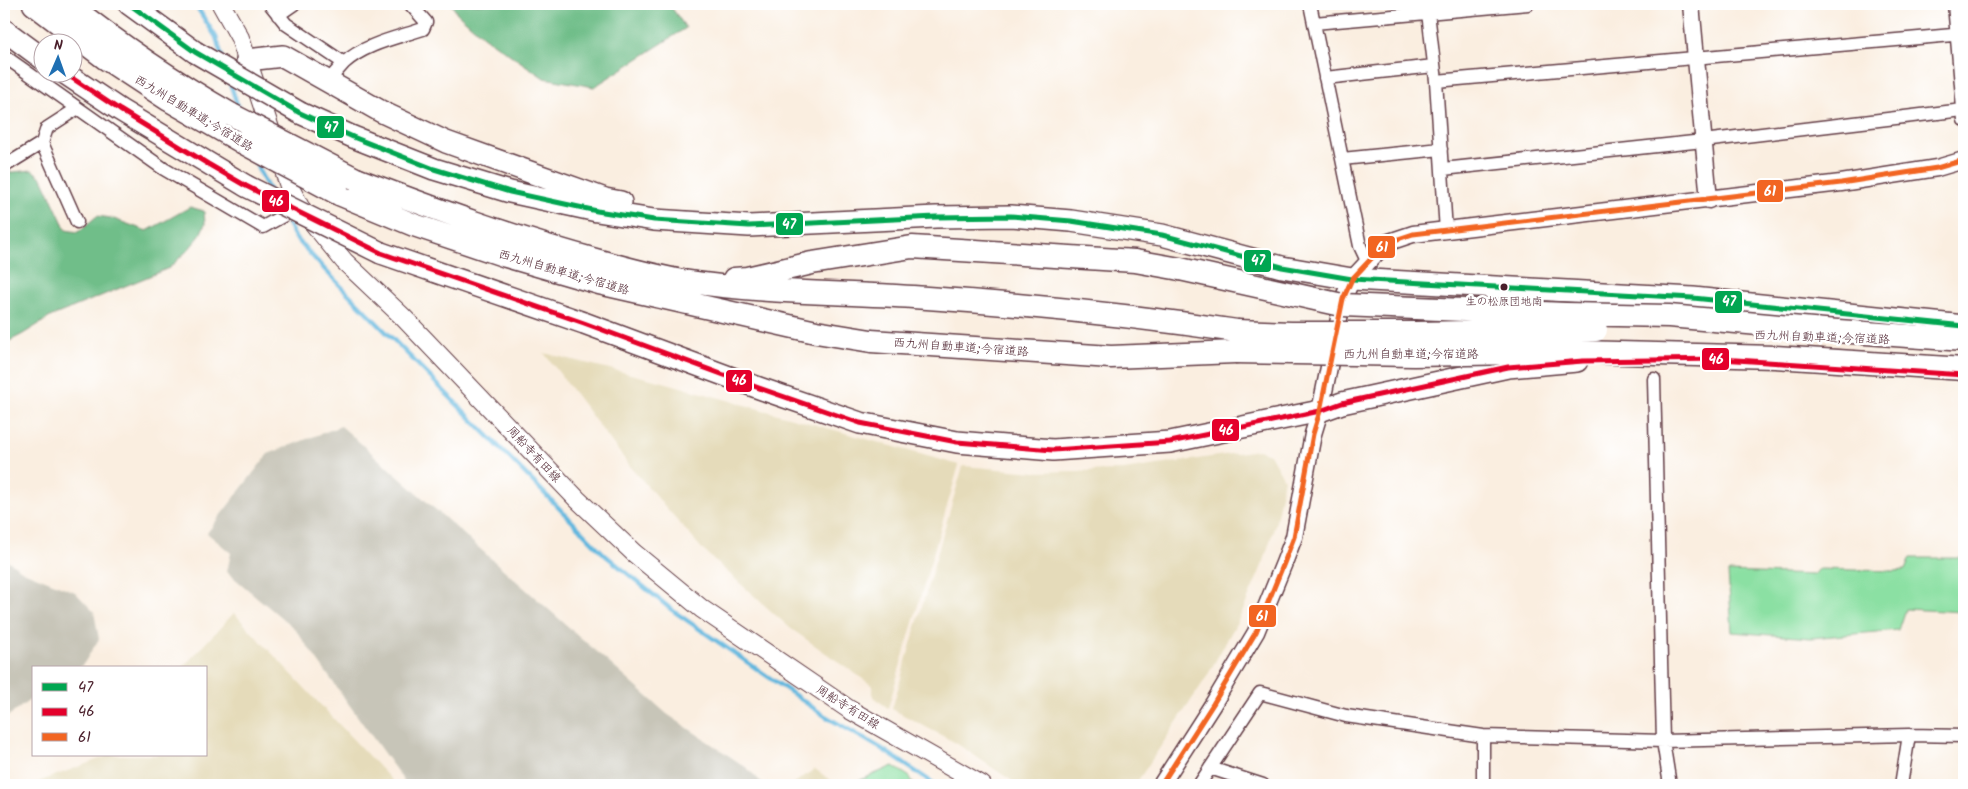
<svg xmlns="http://www.w3.org/2000/svg" width="1968" height="789" viewBox="0 0 1968 789" font-family="Kalam,'Klee One',sans-serif">
<style>
.built{fill:#e5dbba}
.industrial{fill:#c7c5b8}
.green{fill:#8be0a3;stroke:#6a8067}
.forest{fill:#70be89;stroke:#5d6e5a}
.lines{fill:none;stroke-linecap:round;stroke-linejoin:round}
.stream{stroke:#62b7de;stroke-width:4.5}
.minor-casing{stroke:#643e46;stroke-width:15}
.tertiary-casing{stroke:#643e46;stroke-width:19}
.secondary-casing{stroke:#643e46;stroke-width:20}
.trunk-casing{stroke:#643e46;stroke-width:24}
.motorway-casing{stroke:#643e46;stroke-width:25}
.minor{stroke:#fff;stroke-width:12}
.tertiary{stroke:#fff;stroke-width:16}
.secondary{stroke:#fff;stroke-width:18}
.trunk{stroke:#fff;stroke-width:21}
.motorway{stroke:#fff;stroke-width:22}
.trunk-bridge-casing{stroke:#643e46;stroke-width:24;stroke-linecap:butt}
.motorway-bridge-casing{stroke:#643e46;stroke-width:25;stroke-linecap:butt}
.trunk-bridge{stroke:#fff;stroke-width:21}
.motorway-bridge{stroke:#fff;stroke-width:22}
.bus-1-casing{stroke:#fff;stroke-width:9}
.bus-2-casing{stroke:#fff;stroke-width:9}
.bus-3-casing{stroke:#fff;stroke-width:9}
.bus-1{stroke:#00a651;stroke-width:5}
.bus-2{stroke:#e4002b;stroke-width:5}
.bus-3{stroke:#f26522;stroke-width:5}
.bus-dot{fill:#4a1f2b;stroke:#fff;stroke-width:2}
.labels{text-anchor:middle;stroke-width:5;stroke-linejoin:round;paint-order:stroke}
.bus-label{font-size:11px;fill:#4a1f2b;stroke:#fff}
.street-label{font-size:12px;fill:#4a1f2b;stroke:#fff}
.line-badge{stroke:#fff;stroke-width:2}
.badge-label{font-size:14px;text-anchor:middle;font-weight:bold;fill:#fff}
</style>
<rect width="100%" height="100%" fill="#fff"/>
<filter id="ink" filterUnits="userSpaceOnUse"><feTurbulence type="fractalNoise" baseFrequency=".02" numOctaves="2"/><feDisplacementMap in="SourceGraphic" scale="10" xChannelSelector="R" yChannelSelector="G"/><feConvolveMatrix kernelMatrix="1 2 1 2 8 2 1 2 1" color-interpolation-filters="sRGB"/></filter>
<filter id="wash" filterUnits="userSpaceOnUse"><feTurbulence type="fractalNoise" baseFrequency=".0096" numOctaves="4" result="noise"/><feDisplacementMap in="SourceGraphic" scale="20" xChannelSelector="R" yChannelSelector="G"/><feGaussianBlur stdDeviation="1.12" result="paint"/><feColorMatrix in="noise" values="0 0 0 0 0 0 0 0 0 0 0 0 0 0 0 0 0 1.4 0 .05"/><feComposite in="paint" operator="in"/></filter>
<g filter="url(#wash)">
<rect width="100%" height="100%" fill="#faeee0"/>
<path class="built" d="M 544,353 L 663,382 L 959,465 L 888,708 L 873,697 L 873,686 L 790,628 L 704,551 L 629,465 Z
M 1258,450 L 1270,454 L 1284,479 L 1276,521 L 1264,561 L 1242,613 L 1206,678 L 1135,785 L 1018,785 L 956,743 L 892,709 L 963,466 L 1035,472 L 1124,470 Z
M 234,613 L 396,785 L 30,785 L 110,755 L 206,755 L 206,668 L 182,668 Z
M 815,769 L 837,785 L 791,785 Z"/>
<path class="industrial" d="M 341,426 L 667,714 L 747,768 L 764,785 L 408,785 L 406,784 L 295,629 L 227,572 L 231,553 L 207,533 L 268,454 Z
M 4,558 L 23,571 L 75,592 L 94,612 L 99,639 L 84,663 L 79,668 L 34,668 L 34,697 L 4,719 Z"/>
<path class="green" d="M 1910,558 L 1964,558 L 1964,612 L 1905,609 L 1898,630 L 1811,638 L 1732,632 L 1728,572 L 1814,575 L 1819,569 L 1894,571 L 1905,570 Z
M 893,766 L 910,777 L 914,785 L 849,785 Z"/>
<path class="forest" d="M 451,4 L 669,4 L 686,28 L 594,87 L 544,78 L 483,36 L 457,13 Z
M 32,170 L 42,178 L 66,230 L 78,232 L 97,216 L 111,218 L 147,231 L 190,207 L 204,211 L 205,224 L 199,237 L 187,251 L 169,268 L 52,316 L 23,334 L 4,344 L 4,173 Z"/>
<g class="lines">
<path class="stream" d="M 195,4 L 216,37 L 223,60
M 229,80 L 239,110
M 255,158 L 258,169 L 269,190
M 288,224 L 295,237 L 326,271 L 605,555 L 672,610 L 825,716 L 882,749 L 936,785"/>
</g>
</g>
<g filter="url(#ink)">
<g class="lines">
<g class="minor-casing">
<path id="minor" d="M 270,4 L 286,24 L 344,63 L 328,81
M 1310,4 L 1360,246 L 1368,263
M 1427,4 L 1436,81 L 1446,231
M 1954,4 L 1964,120
M 278,15 L 294,4
M 1314,23 L 1528,4
M 4,56 L 164,169 L 263,227 L 297,208
M 344,63 C 365,44 396,38 423,29 L 426,22 L 410,4
M 1325,78 L 1434,66
M 1436,81 L 1964,34
M 1342,159 L 1441,149
M 4,163 L 8,164 L 42,143
M 1443,169 L 1703,141 L 1963,110
M 77,222 L 42,143 L 47,128 L 78,108
M 1654,379 L 1663,741 L 1670,785
M 1210,768 L 1263,785
M 1199,785 L 1260,693 L 1346,716 L 1483,736 L 1663,741 L 1909,735 L 1964,736
M 1483,785 L 1483,736
M 1901,785 L 1909,735"/>
</g>
<g class="tertiary-casing">
<path id="tertiary" d="M 1691,4 L 1709,200
M 1161,785 L 1213,704 L 1256,632 L 1284,563 L 1294,537 L 1313,434 L 1320,411 L 1343,299 L 1352,279 L 1386,243 L 1413,234 L 1841,183 L 1937,168 L 1964,160"/>
</g>
<g class="secondary-casing">
<path id="secondary" d="M 221,4 L 240,38 L 289,186 L 300,207 L 344,261 L 402,316 L 577,499 L 634,553 L 702,609 L 850,710 L 982,785"/>
</g>
<g class="trunk-casing">
<path id="trunk" d="M 129,4 L 195,52
M 4,30 L 42,58
M 247,60 L 283,56 L 382,112 L 446,142 L 605,199 L 621,202
M 63,72 L 120,110 L 246,186
M 300,113 L 353,137 L 434,169 L 510,192 L 597,211 L 654,220 L 749,226 L 936,217 L 1011,216 L 1071,221 L 1162,235 L 1282,267 L 1352,279 L 1693,298 L 1964,326
M 381,253 L 584,323 L 759,388 L 860,423 L 957,442 L 1053,450 L 1170,442 L 1320,411 L 1342,403 L 1508,367 L 1577,361"/>
</g>
<g class="motorway-casing">
<path id="motorway" d="M 34,4 L 105,58 L 169,100 L 242,142
M 68,4 C 121,46 173,81 232,115
M 356,179 C 435,209 514,238 596,260 C 625,268 654,276 683,281 C 760,293 836,292 913,297 C 1021,304 1129,315 1237,331
M 339,194 L 414,225 L 506,256 L 599,283 L 816,332 L 871,341 L 1111,357 L 1235,352
M 734,279 L 747,278 L 812,263 L 912,247 L 1135,261 L 1180,269"/>
</g>
<use href="#minor" class="minor"/>
<use href="#tertiary" class="tertiary"/>
<use href="#secondary" class="secondary"/>
<use href="#trunk" class="trunk"/>
<use href="#motorway" class="motorway"/>
<g class="trunk-bridge-casing">
<path id="trunk-bridge" d="M 195,52 L 300,113
M 246,186 L 381,253"/>
</g>
<g class="motorway-bridge-casing">
<path id="motorway-bridge" d="M 232,115 L 356,179
M 242,142 L 339,194
M 1180,269 L 1342,305 L 1566,314 L 1669,316 L 1824,330 L 1964,340
M 1237,331 L 1291,333 L 1414,333 L 1596,330
M 1235,352 L 1414,355 L 1579,352 L 1775,357 L 1964,369"/>
</g>
<use href="#trunk-bridge" class="trunk-bridge"/>
<use href="#motorway-bridge" class="motorway-bridge"/>
<g class="bus-1-casing">
<path id="bus-1" d="M 129,4 L 195,52 L 300,113 L 353,137 L 434,169 L 510,192 L 597,211 L 654,220 L 749,226 L 936,217 L 1011,216 L 1071,221 L 1162,235 L 1282,267 L 1352,279 L 1693,298 L 1964,326"/>
</g>
<g class="bus-2-casing">
<path id="bus-2" d="M 63,72 L 120,110 L 208,164 L 246,186 L 381,253 L 584,323 L 759,388 L 860,423 L 957,442 L 1053,450 L 1170,442 L 1320,411 L 1342,403 L 1508,367 L 1583,361 L 1721,359 L 1964,375"/>
</g>
<g class="bus-3-casing">
<path id="bus-3" d="M 1161,785 L 1213,704 L 1256,632 L 1284,563 L 1294,537 L 1313,434 L 1320,411 L 1343,299 L 1352,279 L 1386,243 L 1413,234 L 1841,183 L 1937,168 L 1964,160"/>
</g>
<use href="#bus-1" class="bus-1"/>
<use href="#bus-2" class="bus-2"/>
<use href="#bus-3" class="bus-3"/>
</g>
</g>
<circle class="bus-dot" cx="1504" cy="287" r="4.5"/>
<g class="labels">
<g class="bus-label">
<text x="1504" y="305">生の松原団地南</text>
</g>
<g class="street-label">
<text transform="translate(194 113) rotate(31)" y="4">西九州自動車道;今宿道路</text>
<text transform="translate(564 272) rotate(16)" y="4">西九州自動車道;今宿道路</text>
<text transform="translate(1822 337) rotate(2)" y="4">西九州自動車道;今宿道路</text>
<text transform="translate(961 347) rotate(4)" y="4">西九州自動車道;今宿道路</text>
<text x="1411" y="358">西九州自動車道;今宿道路</text>
<text transform="translate(534 454) rotate(47)" y="4">周船寺有田線</text>
<text transform="translate(848 707) rotate(32)" y="4">周船寺有田線</text>
</g>
</g>
<g class="line-badge">
<rect x="316" y="115" width="29" height="24" rx="5" fill="#00a651"/>
<rect x="1756" y="179" width="28" height="24" rx="5" fill="#f26522"/>
<rect x="261" y="189" width="29" height="24" rx="5" fill="#e4002b"/>
<rect x="775" y="212" width="29" height="24" rx="5" fill="#00a651"/>
<rect x="1367" y="235" width="29" height="24" rx="5" fill="#f26522"/>
<rect x="1243" y="249" width="29" height="24" rx="5" fill="#00a651"/>
<rect x="1714" y="290" width="29" height="24" rx="5" fill="#00a651"/>
<rect x="1701" y="347" width="29" height="24" rx="5" fill="#e4002b"/>
<rect x="725" y="369" width="28" height="24" rx="5" fill="#e4002b"/>
<rect x="1211" y="418" width="29" height="24" rx="5" fill="#e4002b"/>
<rect x="1248" y="604" width="29" height="24" rx="5" fill="#f26522"/>
</g>
<g class="badge-label">
<text x="331" y="132">47</text>
<text x="1770" y="196">61</text>
<text x="276" y="206">46</text>
<text x="789" y="229">47</text>
<text x="1382" y="252">61</text>
<text x="1258" y="265">47</text>
<text x="1729" y="306">47</text>
<text x="1716" y="364">46</text>
<text x="739" y="385">46</text>
<text x="1226" y="435">46</text>
<text x="1262" y="621">61</text>
</g>
<rect width="1968" height="789" fill="none" stroke="#fff" stroke-width="20"/>
<rect x="32" y="666" width="175" height="90" fill="#ffffff" stroke="#b7a5aa"/>
<rect x="42" y="683" width="25" height="8" fill="#00a651" stroke="#b7a5aa"/>
<text x="78" y="692" font-size="15" fill="#4a1f2b">47</text>
<rect x="42" y="708" width="25" height="8" fill="#e4002b" stroke="#b7a5aa"/>
<text x="78" y="716" font-size="15" fill="#4a1f2b">46</text>
<rect x="42" y="733" width="25" height="8" fill="#f26522" stroke="#b7a5aa"/>
<text x="78" y="742" font-size="15" fill="#4a1f2b">61</text>
<g transform="translate(58 58) rotate(2)"><circle r="24" fill="#ffffff" stroke="#b7a5aa"/>
<path d="M0-4L9 19L0 12L-9 19Z" fill="#1f6fb2"/>
<text y="-8" font-size="14" font-weight="bold" text-anchor="middle" fill="#4a1f2b">N</text>
</g>
</svg>
